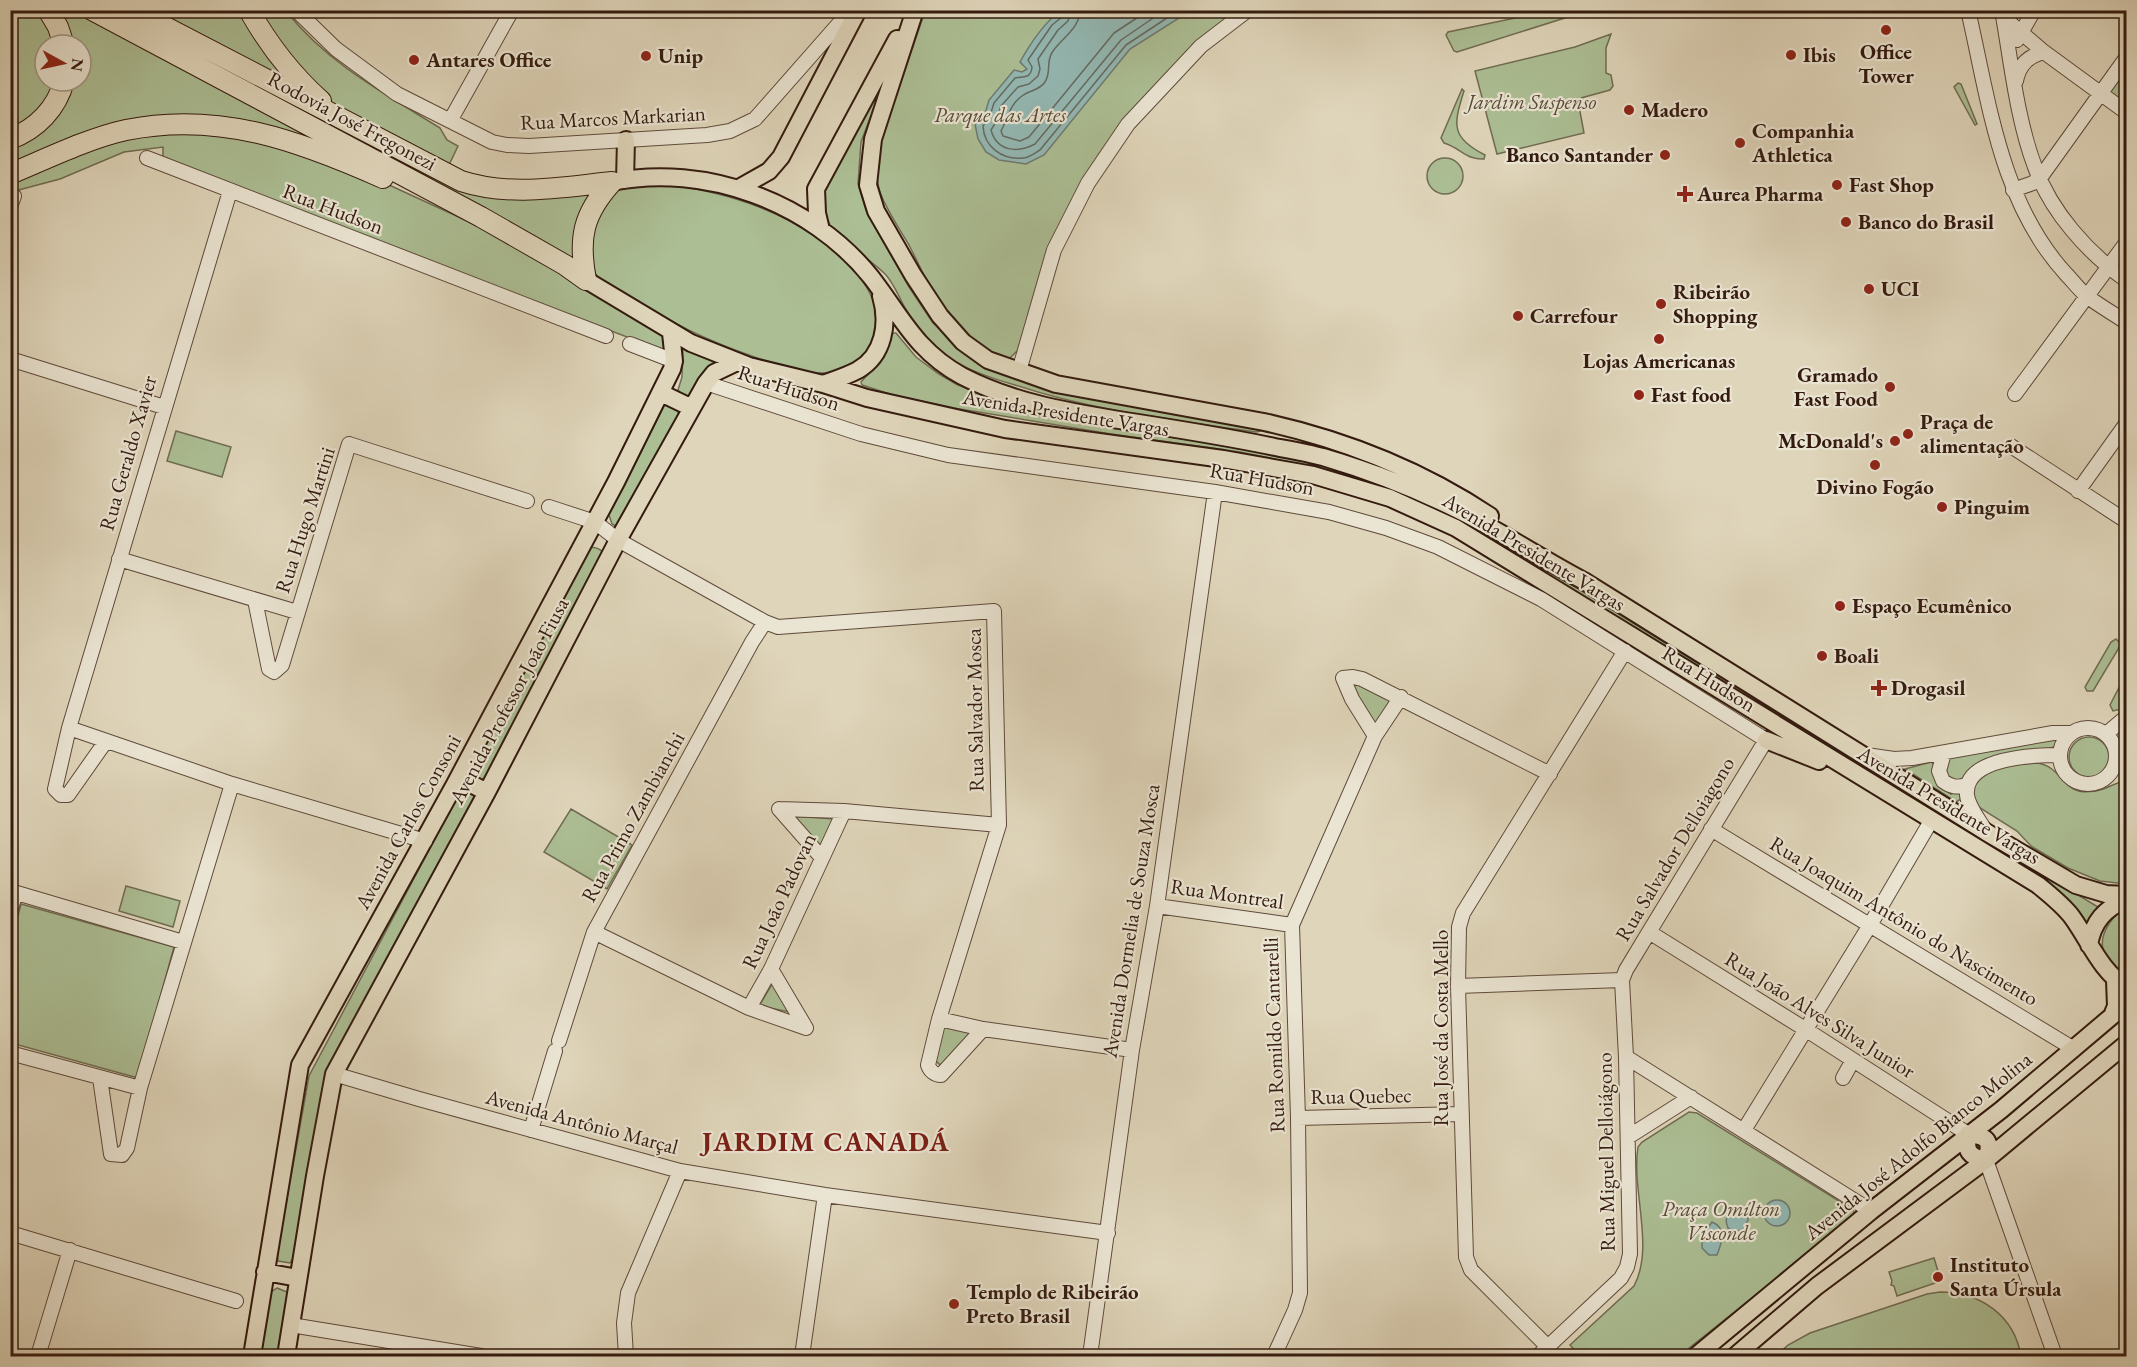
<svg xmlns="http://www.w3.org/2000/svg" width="2137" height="1367" viewBox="0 0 2137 1367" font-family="'EB Garamond',serif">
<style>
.green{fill:#acbe94;stroke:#706c52;stroke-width:1.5}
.water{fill:#93b8b3;stroke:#6d7971;stroke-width:1.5}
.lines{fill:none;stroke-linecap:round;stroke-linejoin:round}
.shore{stroke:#646a61;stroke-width:1.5}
.minor-casing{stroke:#5f4a3a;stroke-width:16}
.major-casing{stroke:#341b0f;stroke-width:20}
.highway-casing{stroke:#341b0f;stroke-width:22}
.minor{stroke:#eae4d2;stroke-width:14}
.major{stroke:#dfd5ba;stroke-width:16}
.highway{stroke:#dfd5ba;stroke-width:20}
.poi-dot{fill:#8f2418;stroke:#eae4d2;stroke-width:2}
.labels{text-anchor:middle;stroke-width:4.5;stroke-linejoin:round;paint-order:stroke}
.poi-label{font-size:21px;font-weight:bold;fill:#341b0f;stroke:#eae4d2;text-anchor:start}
.park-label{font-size:21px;font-style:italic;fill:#584c37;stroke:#eae4d2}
.street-label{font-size:21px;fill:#341b0f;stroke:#eae4d2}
.district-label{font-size:27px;font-weight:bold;letter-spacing:1.5px;fill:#7a1f14;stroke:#eae4d2}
</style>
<rect width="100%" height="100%" fill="#dfd5ba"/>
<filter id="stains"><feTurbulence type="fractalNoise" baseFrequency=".00333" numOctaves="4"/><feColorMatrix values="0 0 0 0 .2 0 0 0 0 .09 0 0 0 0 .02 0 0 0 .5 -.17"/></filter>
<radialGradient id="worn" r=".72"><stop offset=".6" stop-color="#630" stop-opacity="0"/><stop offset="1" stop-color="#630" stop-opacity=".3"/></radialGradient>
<path class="green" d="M 73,10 L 343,155 L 201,119 L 11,170 L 10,144 L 68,81 L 81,81 L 81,45 L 69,45 L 54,11 Z
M 1554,10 L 1587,11 L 1457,52 L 1454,51 L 1446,35 L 1448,32 Z
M 11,11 L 42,11 L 57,45 L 45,45 L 45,81 L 56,81 C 43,108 35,114 11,130 Z
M 112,11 L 455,186 L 596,191 L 576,261 Z
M 156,11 L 237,11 L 286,78 Z
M 256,11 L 286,11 C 327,63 385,94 440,128 L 447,140 L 458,146 L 448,167 L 336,110 L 319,94 Z
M 925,11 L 1240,11 L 1192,47 L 1134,108 L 1085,176 L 1048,252 L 1018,350 L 1010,358 C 997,360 971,341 962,332 C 938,309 924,274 909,245 C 899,228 887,211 880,192 C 875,177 877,162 879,147 Z
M 1611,34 L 1606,48 L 1606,73 L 1611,75 L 1613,86 L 1610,90 L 1581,98 L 1578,101 L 1584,133 L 1497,154 L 1475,71 L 1575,47 Z
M 2126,58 L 2126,112 L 2101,93 Z
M 882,78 L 885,79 L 861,142 L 858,184 L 866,210 L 909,287 L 933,323 L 970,355 L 1259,428 L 1261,431 L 1256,432 C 1175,420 1093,411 1015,385 C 990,378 961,368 940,352 C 925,341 913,322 904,306 C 898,295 894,284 886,275 C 864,252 823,237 823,201 C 823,195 825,189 826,183 Z
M 1958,83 L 1961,84 L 1977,124 L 1975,125 L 1954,87 Z
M 1462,89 L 1464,91 C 1453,125 1451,138 1485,155 L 1484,159 C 1466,160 1461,148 1444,143 L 1441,138 Z
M 155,128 L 265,140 L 387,184 L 476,225 L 667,334 L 666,352 L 163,159 L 163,147 L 124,152 L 60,179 L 11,192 L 10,181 L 43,166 Z
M1427 176a18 18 0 1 1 36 0a18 18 0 1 1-36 0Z
M 659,183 C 728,192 796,212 847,263 C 875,290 893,332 857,360 C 849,366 838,373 828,373 C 801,374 774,364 749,355 C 706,340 673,323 634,301 C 622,294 606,288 597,276 C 591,268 586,242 587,232 C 588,228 594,221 597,217 C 601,210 605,200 611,194 C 622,182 644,184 659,183 Z
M 893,333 L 896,333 L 916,357 L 939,374 L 956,384 L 994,400 L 1066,421 L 1281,454 L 1331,466 L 1391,487 L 1471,522 L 1699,664 L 2098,907 L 2087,923 L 2083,920 L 1679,659 L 1498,544 L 1453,518 L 1332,471 L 1240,452 L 1111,434 L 954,408 L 893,395 L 862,385 L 861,382 L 884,357 Z
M 683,347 L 719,364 L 691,397 L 684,397 L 678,390 L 682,377 Z
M 665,404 L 675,407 L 680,415 L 618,527 L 612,524 L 609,515 Z
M 176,431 L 231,447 L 222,477 L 167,461 Z
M 590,547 C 602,548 604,552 606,563 L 328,1075 L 296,1254 L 290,1263 L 278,1261 L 277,1254 L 309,1076 Z
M 2116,639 L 2120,643 L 2120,646 L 2093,691 L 2087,691 L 2085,687 L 2111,642 Z
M 2126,674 L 2126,708 L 2113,711 L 2110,705 Z
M 1347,680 L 1398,696 L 1375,733 Z
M2069 757a20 20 0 1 1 40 0a20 20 0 1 1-40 0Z
M 2056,739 L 2056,745 L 2052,748 C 2035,751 2006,752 1992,759 C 1977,765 1967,780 1952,782 L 1944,776 L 1948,760 L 1952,757 Z
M 1931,762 L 1934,765 L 1943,789 L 1951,794 L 1956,791 L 1959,793 L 1961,799 L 1956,802 L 1905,769 Z
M 2038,763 C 2065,768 2061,797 2095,791 C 2106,790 2115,782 2126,781 L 2126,884 L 2100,881 L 2068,868 L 2031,846 L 2017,831 L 1977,806 C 1975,802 1972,796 1972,792 C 1974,764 2017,764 2038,763 Z
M 571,809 L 632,845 L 607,889 L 544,852 Z
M 793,816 L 835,819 L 821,847 Z
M 126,886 L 180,901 L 173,927 L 119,911 Z
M 21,904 L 174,947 L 138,1078 L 11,1043 L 11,943 Z
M 2126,907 L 2126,979 C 2120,972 2112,966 2107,958 C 2094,939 2111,917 2126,907 Z
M 772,984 L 790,1012 L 759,1006 Z
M 947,1026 L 964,1030 L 971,1035 L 943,1065 L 939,1064 L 934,1059 L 941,1027 Z
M 1689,1112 L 1697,1113 L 1852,1209 L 1855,1214 L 1853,1218 L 1679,1356 L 1580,1356 L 1570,1345 L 1634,1286 C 1655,1247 1631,1190 1638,1147 L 1642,1142 Z
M 1934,1258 L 1941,1281 L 1897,1296 L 1894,1286 L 1891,1285 L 1892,1281 L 1889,1272 Z
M 277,1288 L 287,1292 L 288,1304 L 279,1356 L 259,1356 L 271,1292 Z
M 1940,1292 C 1980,1292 2014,1315 2021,1356 L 1776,1356 L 1788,1345 L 1810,1333 L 1927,1294 Z"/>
<path class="water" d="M 1061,10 L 1190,11 L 1130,49 L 1044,155 L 1026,164 L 999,160 L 986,152 L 978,139 L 975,124 L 984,117 L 989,100 L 1014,70 L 1022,72 L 1027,69 L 1020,62 C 1031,42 1043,24 1061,10 Z
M1764 1213a13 13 0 1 1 26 0a13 13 0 1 1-26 0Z
M 1740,1208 L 1747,1210 L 1748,1220 L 1744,1229 L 1735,1232 L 1728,1228 C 1723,1217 1729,1211 1740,1208 Z
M 1712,1222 C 1727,1228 1722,1242 1717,1255 L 1709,1255 L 1702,1248 L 1702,1236 Z"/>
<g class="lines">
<path class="shore" d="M 1064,10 L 1062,17 L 1052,25 L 1030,57 L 1028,60 L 1032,67 C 1031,79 1023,76 1015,78 L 994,103 L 989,119 L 983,126 C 984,147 1002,160 1023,158 C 1029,158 1035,153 1040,150 L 1126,45 L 1179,10
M 1071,10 L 1068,21 L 1058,30 L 1038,59 L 1040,69 L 1038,76 L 1029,84 L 1018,87 L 1001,106 L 996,122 L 991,130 C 997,152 1018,153 1035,144 L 1121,40 L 1165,10
M 1080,10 C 1080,28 1062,38 1053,51 C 1045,62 1052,71 1045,82 C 1039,91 1029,90 1022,96 C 1009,105 1008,119 1001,131 L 1003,136 L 1020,141 L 1029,137 L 1114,33 L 1149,10"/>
<g class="minor-casing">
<path id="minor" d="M 296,10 L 336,49 L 397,94 L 492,142 L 507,145 L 529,146 L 707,135 L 730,131 L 755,119 L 851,10
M 1968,10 C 1989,101 2000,202 2066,274 C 2073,281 2080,291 2088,297 C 2100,306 2114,314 2126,322
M 2002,10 C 2011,61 2017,120 2035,167 C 2051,212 2088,253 2126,280
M 2003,17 L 2044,52 L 2126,112
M 2017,40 L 2034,10
M 2016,81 C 2019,65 2028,56 2044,52
M 450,121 L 512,10
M 147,158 L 606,336
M 2013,190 L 2033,183 L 2040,178 L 2126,58
M 10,207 L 14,196
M 630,344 L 674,361
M 10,359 L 164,407
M 1019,371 L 1054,250 L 1088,183 L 1128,124 L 1201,46 L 1248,10
M 706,383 L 861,434 L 948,455 L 1215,492 L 1329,512 L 1386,528 L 1438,547 L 1541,599 L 1766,740 L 1649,932 L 1626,970 L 1622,980 L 1626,1057 L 1630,1254 L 1627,1267 L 1621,1278 L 1538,1356
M 2015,394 L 2126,243
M 2011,446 L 2126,521
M 2078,491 L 2126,424
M 549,507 L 595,522 L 618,540 L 765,622 L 778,627 L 994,611 L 999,825 L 939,1019 L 983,1029 L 1132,1050
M 119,559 L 297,612
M 255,600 L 269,669 L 274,672 L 282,665 L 349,444 L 527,501
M 69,728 L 232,784 L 425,841
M2060 756a28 28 0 1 1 56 0a28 28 0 1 1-56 0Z
M 2106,734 L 2126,717
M 1375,736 L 1352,699 L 1343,678 L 1353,677 L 1362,679 L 1550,774
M 106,741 L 68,795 L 61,795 L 55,789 L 69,728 L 230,191
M 1944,753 L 1939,771 L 1943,781 C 1951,787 1957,788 1967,785
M 1866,755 L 1894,759 L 1912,758 L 2053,733 L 2071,733
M 779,809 L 844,811 L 999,825
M 779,809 L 822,858
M 1711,829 L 2074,1049
M 1986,832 C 1981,822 1968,807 1967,795 C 1963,757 2035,755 2060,755
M 10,891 L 183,942
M 1157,906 L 1292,925
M 10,911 L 16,893
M 594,932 L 749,1008 L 806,1028
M 1649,932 L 1805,1029 L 1968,1134
M 771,969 L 806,1028
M 1458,986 L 1622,980
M 749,1008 L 771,969 L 844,811
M 939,1019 L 928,1065 C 930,1071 935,1075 941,1075 L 983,1029
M 559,1041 L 594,932 L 752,642 L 765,622
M 10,1053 L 140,1088
M 1626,1057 L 1871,1211
M 334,1074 L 419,1099 L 680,1171 L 825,1195 L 1108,1233
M 100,1078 L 111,1154 L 122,1155 L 127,1148 L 140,1088 L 232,784
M 1843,1078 L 1853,1060
M 1298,1118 L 1462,1114
M 531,1130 L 555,1051
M 1744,1130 L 1870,925 L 1931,821
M 1628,1137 L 1691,1097
M 1986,1160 L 2055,1356
M 10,1233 L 236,1301
M 291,1325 L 481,1356
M 1548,1347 L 1471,1270 L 1466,1257 L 1458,986 L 1459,927 L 1463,913 L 1625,651
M 38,1356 L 70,1250
M 626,1356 L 624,1323 L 628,1293 L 680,1171
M 802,1356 L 825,1195
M 1090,1356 L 1132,1050 L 1157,906 L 1215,492
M 1274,1356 L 1295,1310 L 1300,1293 L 1298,1118 L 1292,925 L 1375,736 L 1401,697"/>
</g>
<g class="major-casing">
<path id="major" d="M 915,10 L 873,139 L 868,185 L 876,211 L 913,275 L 940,316 L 963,342 L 988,360 L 1056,384 L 1264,422 C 1345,440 1421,470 1490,516
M 625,180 L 626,140
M 612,182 C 705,163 811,202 871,277 C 902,317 916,351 962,376 C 1012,402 1065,411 1119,420 C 1171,428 1223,436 1275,447 C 1291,450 1308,453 1323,457 C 1370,471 1417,489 1460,511 C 1502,532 1542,559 1584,581 L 1986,832 L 2076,885 L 2106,894 L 2126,895
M 739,188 L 769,171 L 781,157 L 858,10
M 821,230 L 817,213 L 816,189 L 897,39
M 586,280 L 691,343 L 749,366 L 823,384 L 867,398 L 1005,429 L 1223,459 L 1313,475 L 1390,498 L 1456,528 L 2038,885 C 2050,895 2063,905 2072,917 C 2090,942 2100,970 2126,987
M 823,384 C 834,380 847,376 858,370 C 884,355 889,323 881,296
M 661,393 L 692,408
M 1766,740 L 1819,761
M 459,778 L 487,792
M 2089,945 C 2093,921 2105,909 2126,899
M 1968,1134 C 1988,1136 1992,1141 1986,1160 C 1969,1157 1965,1151 1968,1134 Z
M 265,1272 L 298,1278
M 252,1356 L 300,1065 L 455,784 L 616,482 L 672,369 L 674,361 L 671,333
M 286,1356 L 315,1176 L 334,1074 L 487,792 L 618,540 L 706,383 L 714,373 L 737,362
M 1696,1356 L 1871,1211 L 2001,1110 L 2112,1016 L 2116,1006 L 2115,980
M 1735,1356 L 1817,1286 L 1986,1160 L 2126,1044"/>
</g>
<g class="highway-casing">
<path id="highway" d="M 48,10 L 58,27 L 64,45
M 92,10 L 481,217 L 565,265 L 586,280
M 133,10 L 461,181 C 510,197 562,187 612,182
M 249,10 C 268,44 292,75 321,101
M 10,139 C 37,129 57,108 64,81
M 10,174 C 46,159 89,138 126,130 C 219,111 300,141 383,178
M 586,280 C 578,238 583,214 612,182"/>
</g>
<use href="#minor" class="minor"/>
<use href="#major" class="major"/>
<use href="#highway" class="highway"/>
</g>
<g class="poi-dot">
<circle cx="1886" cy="30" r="6"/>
<circle cx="1791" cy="55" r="6"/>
<circle cx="646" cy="56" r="6"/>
<circle cx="414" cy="60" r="6"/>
<circle cx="1629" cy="110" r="6"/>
<circle cx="1740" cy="143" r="6"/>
<circle cx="1665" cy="155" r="6"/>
<circle cx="1837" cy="185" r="6"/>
<path d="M1682 185h6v6h6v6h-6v6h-6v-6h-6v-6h6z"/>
<circle cx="1846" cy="222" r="6"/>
<circle cx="1869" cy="289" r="6"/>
<circle cx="1661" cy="304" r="6"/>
<circle cx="1518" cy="316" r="6"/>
<circle cx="1659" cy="339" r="6"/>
<circle cx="1890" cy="387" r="6"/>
<circle cx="1639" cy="395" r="6"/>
<circle cx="1908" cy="434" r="6"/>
<circle cx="1895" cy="441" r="6"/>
<circle cx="1875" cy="465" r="6"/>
<circle cx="1942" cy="507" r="6"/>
<circle cx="1840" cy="606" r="6"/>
<circle cx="1822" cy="656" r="6"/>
<path d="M1876 679h6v6h6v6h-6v6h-6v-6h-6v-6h6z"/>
<circle cx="1938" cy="1277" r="6"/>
<circle cx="954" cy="1304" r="6"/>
</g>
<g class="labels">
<g class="poi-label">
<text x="1886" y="59" text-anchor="middle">Office<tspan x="1886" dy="24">Tower</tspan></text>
<text x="1803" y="62">Ibis</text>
<text x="658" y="63">Unip</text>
<text x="426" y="67">Antares Office</text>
<text x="1641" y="117">Madero</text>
<text x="1752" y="138">Companhia<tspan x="1752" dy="24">Athletica</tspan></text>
<text x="1653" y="162" text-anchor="end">Banco Santander</text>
<text x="1849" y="192">Fast Shop</text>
<text x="1697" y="201">Aurea Pharma</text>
<text x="1858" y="229">Banco do Brasil</text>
<text x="1881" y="296">UCI</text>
<text x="1673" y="299">Ribeirão<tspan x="1673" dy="24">Shopping</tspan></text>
<text x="1530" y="323">Carrefour</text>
<text x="1659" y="368" text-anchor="middle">Lojas Americanas</text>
<text x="1878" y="382" text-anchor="end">Gramado<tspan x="1878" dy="24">Fast Food</tspan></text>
<text x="1651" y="402">Fast food</text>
<text x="1920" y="429">Praça de<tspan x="1920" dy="24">alimentação</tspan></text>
<text x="1883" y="448" text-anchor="end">McDonald's</text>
<text x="1875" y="494" text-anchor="middle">Divino Fogão</text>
<text x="1954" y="514">Pinguim</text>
<text x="1852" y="613">Espaço Ecumênico</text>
<text x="1834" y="663">Boali</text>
<text x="1891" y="695">Drogasil</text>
<text x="1950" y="1272">Instituto<tspan x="1950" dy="24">Santa Úrsula</tspan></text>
<text x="966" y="1299">Templo de Ribeirão<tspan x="966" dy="24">Preto Brasil</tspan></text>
</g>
<g class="park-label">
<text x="1532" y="109">Jardim Suspenso</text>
<text x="1000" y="122">Parque das Artes</text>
<text x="1721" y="1216">Praça Omílton<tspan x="1721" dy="24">Visconde</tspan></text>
</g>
<g class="street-label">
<text transform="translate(613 118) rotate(-3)" y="7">Rua Marcos Markarian</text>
<text transform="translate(352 121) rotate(28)" y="7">Rodovia José Fregonezi</text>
<text transform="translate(333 209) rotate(21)" y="7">Rua Hudson</text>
<text transform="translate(789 388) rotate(18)" y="7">Rua Hudson</text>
<text transform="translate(1066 413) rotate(9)" y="7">Avenida Presidente Vargas</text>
<text transform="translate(128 453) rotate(-74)" y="7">Rua Geraldo Xavier</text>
<text transform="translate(1262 479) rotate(10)" y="7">Rua Hudson</text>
<text transform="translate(305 520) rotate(-72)" y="7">Rua Hugo Martini</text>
<text transform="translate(1534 552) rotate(31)" y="7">Avenida Presidente Vargas</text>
<text transform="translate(1709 679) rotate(32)" y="7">Rua Hudson</text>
<text transform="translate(509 701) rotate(-62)" y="7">Avenida Professor João Fiusa</text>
<text transform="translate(975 710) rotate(-91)" y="7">Rua Salvador Mosca</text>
<text transform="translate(1949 805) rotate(31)" y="7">Avenida Presidente Vargas</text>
<text transform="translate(633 817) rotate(-61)" y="7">Rua Primo Zambianchi</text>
<text transform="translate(408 822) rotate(-61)" y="7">Avenida Carlos Consoni</text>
<text transform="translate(1675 849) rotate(-59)" y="7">Rua Salvador Delloiagono</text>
<text transform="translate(1227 894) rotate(8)" y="7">Rua Montreal</text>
<text transform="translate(779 901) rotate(-65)" y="7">Rua João Padovan</text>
<text transform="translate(1131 921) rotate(-81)" y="7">Avenida Dormelia de Souza Mosca</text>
<text transform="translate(1904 921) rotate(31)" y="7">Rua Joaquim Antônio do Nascimento</text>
<text transform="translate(1820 1015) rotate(32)" y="7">Rua João Alves Silva Junior</text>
<text transform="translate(1441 1028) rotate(-90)" y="7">Rua José da Costa Mello</text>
<text transform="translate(1274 1035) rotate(-92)" y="7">Rua Romildo Cantarelli</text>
<text transform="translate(1361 1096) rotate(-1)" y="7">Rua Quebec</text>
<text transform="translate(582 1122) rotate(15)" y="7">Avenida Antônio Marçal</text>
<text transform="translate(1918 1146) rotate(-39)" y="7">Avenida José Adolfo Bianco Molina</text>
<text transform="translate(1606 1152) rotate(-91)" y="7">Rua Miguel Delloiágono</text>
</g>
<g class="district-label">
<text x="826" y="1151">JARDIM CANADÁ</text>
</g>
</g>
<rect width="2137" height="1367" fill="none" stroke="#dfd5ba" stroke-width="36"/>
<rect x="12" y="12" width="2113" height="1343" fill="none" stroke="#341b0f" stroke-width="3"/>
<rect x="18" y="18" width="2101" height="1331" fill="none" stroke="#341b0f" stroke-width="1.5"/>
<g transform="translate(63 63) rotate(98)"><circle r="28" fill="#eae4d2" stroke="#a19484" stroke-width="1.5"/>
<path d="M0-4.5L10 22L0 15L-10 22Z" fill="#8f2418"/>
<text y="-9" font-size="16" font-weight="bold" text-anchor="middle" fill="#341b0f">N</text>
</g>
<rect width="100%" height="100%" filter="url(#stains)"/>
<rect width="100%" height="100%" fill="url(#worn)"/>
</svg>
